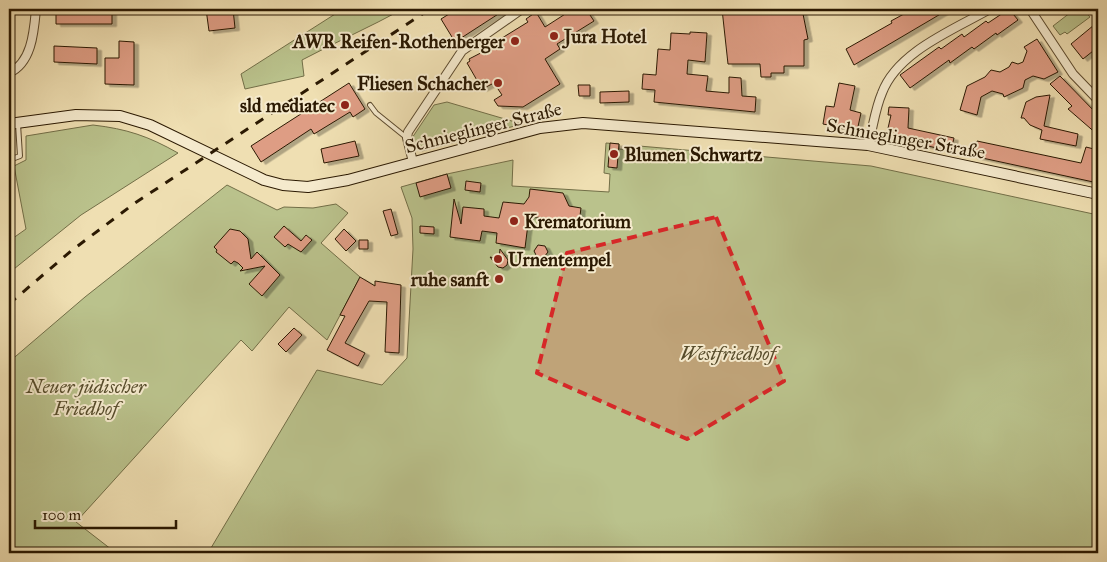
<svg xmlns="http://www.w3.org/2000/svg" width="1107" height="562" viewBox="0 0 1107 562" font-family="'IM FELL Great Primer',serif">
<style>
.green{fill:#bac28c;stroke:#726e47}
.building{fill:#de9d84;stroke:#2b1902;filter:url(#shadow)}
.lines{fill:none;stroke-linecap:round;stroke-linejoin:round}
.lane-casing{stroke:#5c4a2e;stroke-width:6}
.street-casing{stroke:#5c4a2e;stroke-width:10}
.secondary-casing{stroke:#2b1902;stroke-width:12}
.lane{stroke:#f5eacd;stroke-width:4}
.street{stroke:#f5eacd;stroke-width:8}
.secondary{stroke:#f5eacd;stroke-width:10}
.rail{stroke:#2b1902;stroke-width:3;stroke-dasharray:9 9;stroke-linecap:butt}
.marked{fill:#d62828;fill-opacity:0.2;stroke:#d62828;stroke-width:4;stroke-dasharray:10 6;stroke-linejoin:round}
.poi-dot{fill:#8f2418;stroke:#f5eacd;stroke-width:2}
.labels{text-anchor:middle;stroke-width:4;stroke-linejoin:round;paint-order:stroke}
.poi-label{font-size:19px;font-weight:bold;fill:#2b1902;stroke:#f5eacd;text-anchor:start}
.street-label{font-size:19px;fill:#2b1902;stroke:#f5eacd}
.park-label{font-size:19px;font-style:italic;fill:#564c2b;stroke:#f5eacd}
</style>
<defs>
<filter id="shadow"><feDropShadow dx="4.5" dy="2.5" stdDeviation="0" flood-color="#0004"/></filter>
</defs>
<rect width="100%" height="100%" fill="#efdfb2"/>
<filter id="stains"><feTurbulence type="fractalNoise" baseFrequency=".004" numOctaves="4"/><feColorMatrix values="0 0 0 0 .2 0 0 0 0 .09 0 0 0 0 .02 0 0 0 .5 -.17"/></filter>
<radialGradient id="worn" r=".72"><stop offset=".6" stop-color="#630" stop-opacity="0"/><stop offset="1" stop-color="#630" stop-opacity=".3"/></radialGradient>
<path class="green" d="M 343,9 L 403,9 C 370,27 336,42 302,60 L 304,76 L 245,89 L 241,74 Z
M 1075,9 L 1083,9 L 1090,17 L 1067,34 L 1065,32 L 1060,35 L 1053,26 Z
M 447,102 L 522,124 L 422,151 L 416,146 L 412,138 L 434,105 Z
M 93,125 C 127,129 148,136 178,153 L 81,215 L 9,273 L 9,241 L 26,229 L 14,166 L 26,160 L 26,136 Z
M 606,143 L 619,144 L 619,149 L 635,150 L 639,146 L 871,166 L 1098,215 L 1098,553 L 208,553 L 317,370 L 382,385 L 407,358 L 413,249 L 412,218 L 401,187 L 447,174 L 513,160 L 512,186 L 609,192 L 610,174 L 604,173 Z
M 227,185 L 277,210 L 284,207 L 313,208 L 336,204 L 348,213 L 321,243 L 360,277 L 327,340 L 289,307 L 252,351 L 241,340 L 76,522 L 116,553 L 9,553 L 9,362 L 85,297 Z"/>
<path class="building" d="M 56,9 L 112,9 L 112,24 L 56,24 Z
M 206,9 L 233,9 L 235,28 L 209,31 Z
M 457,9 L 506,9 L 455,42 L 441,19 Z
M 573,9 L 586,9 L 594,21 L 557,44 L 560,49 L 545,59 L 560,84 L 523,107 L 498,106 L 494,100 L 502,95 L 494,83 L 482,89 L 467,63 L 470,61 L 469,59 L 504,41 L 502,38 L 528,22 L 526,19 L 536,12 L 545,27 Z
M 722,9 L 772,9 L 772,11 L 802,9 L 808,39 L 804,40 L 804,66 L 784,66 L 784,73 L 771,73 L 771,77 L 761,77 L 760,64 L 728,64 Z
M 913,9 L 949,9 L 854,65 L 846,49 L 892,23 L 891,21 Z
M 1009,9 L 1018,20 L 997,35 L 996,33 L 974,49 L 972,47 L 950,63 L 949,60 L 910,88 L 900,75 L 939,47 L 941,49 L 962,34 L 964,37 L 986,21 L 988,23 Z
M 1094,25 L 1098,30 L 1098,47 L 1083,59 L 1071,44 Z
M 690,32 L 707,33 L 705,62 L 688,60 L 687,74 L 708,76 L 706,91 L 729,93 L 729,77 L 741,78 L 742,96 L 756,97 L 755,112 L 654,102 L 655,90 L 642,89 L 643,74 L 656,75 L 658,49 L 670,50 L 671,33 L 690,34 Z
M 1037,39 L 1058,72 L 1044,79 L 1033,76 L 1025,80 L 1023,88 L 1004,97 L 1003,94 L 992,91 L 981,97 L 977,115 L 960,110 L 967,86 L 985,77 L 991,70 L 1000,72 L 1009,67 L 1012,62 L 1018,64 L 1023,62 L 1027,51 L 1024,47 Z
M 119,41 L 134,42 L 134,85 L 105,84 L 105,58 L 119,58 Z
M 54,46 L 97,48 L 97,64 L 54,62 Z
M 1060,76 L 1098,115 L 1098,135 L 1068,109 L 1072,106 L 1050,84 Z
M 349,83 L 365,109 L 353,117 L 350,112 L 314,134 L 311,129 L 261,162 L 251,146 Z
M 839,83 L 855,86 L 850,110 L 861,113 L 857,131 L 823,124 L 826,106 L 834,107 Z
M 578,85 L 590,85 L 590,96 L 579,96 Z
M 629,91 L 629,102 L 600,103 L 600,92 Z
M 1050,95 L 1044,126 L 1078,134 L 1076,146 L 1040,139 L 1042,130 L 1030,125 L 1024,118 L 1021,118 L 1026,102 L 1036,97 Z
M 889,107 L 909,108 L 908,128 L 954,138 L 951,151 L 886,137 L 891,115 L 888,115 Z
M 355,141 L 359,156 L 324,163 L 321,149 Z
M 977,141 L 1081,163 L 1086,147 L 1098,150 L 1098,183 L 973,156 Z
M 610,143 L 619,144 L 617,168 L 608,167 Z
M 447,174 L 451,188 L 420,197 L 416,183 Z
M 466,181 L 481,183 L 480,192 L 465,190 Z
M 530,189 L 563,193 L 569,206 L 581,208 L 579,223 L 529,216 L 525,248 L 496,243 L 497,233 L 482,231 L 480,241 L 450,237 L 454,199 L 461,224 L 463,207 L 484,209 L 484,216 L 499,218 L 503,202 L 524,204 L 529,197 Z
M 391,209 L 398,234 L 391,236 L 383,211 Z
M 284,226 L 301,241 L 306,235 L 312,240 L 301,252 L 288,244 L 285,247 L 274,237 Z
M 420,226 L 434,227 L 434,234 L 420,233 Z
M 230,229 L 240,231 L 248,239 L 251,259 L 257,252 L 280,275 L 262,296 L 249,284 L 265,266 L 240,271 L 243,268 L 238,263 L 234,261 L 231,264 L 216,252 L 217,250 L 214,247 Z
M 344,229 L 356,241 L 346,251 L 335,239 Z
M 359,240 L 368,240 L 368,249 L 359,249 Z
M 538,245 L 545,246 L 548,252 L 544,257 L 537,257 L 534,251 Z
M 500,249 L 508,260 L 507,265 L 503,268 L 498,267 L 490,257 L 499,259 Z
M 360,277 L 375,286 L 375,281 L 401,285 L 399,353 L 385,352 L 387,302 L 369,301 L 345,343 L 365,353 L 358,366 L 327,350 L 345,316 L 340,315 Z
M 294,328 L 302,335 L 286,352 L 278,344 Z"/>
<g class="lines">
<g class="lane-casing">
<path id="lane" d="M 370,105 L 376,113 L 407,138
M 9,160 L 20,156 L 18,124"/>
</g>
<g class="street-casing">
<path id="street" d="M 1030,9 L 1073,74 L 1098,100
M 9,73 C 32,63 34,31 36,9
M 868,145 C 873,128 875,109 882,93 C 897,52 953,30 990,9
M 413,162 L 407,138 L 408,132 L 462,51 L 522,9"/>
</g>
<g class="secondary-casing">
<path id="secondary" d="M 9,124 L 76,115 L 120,116 L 150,125 L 264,180 L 283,185 L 308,187 L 348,180 L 540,128 L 583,123 L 868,145 L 1098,194"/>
</g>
<use href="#lane" class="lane"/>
<use href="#street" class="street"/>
<use href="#secondary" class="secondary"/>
<path class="rail" d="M 9,304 L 71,251 L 135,203 L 430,9"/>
</g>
<path class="marked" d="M 716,217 L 784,381 L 687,439 L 537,373 L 567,253 Z"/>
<g class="poi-dot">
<circle cx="554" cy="36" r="5"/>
<circle cx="515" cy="41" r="5"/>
<circle cx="498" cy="83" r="5"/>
<circle cx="345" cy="105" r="5"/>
<circle cx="614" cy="154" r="5"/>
<circle cx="514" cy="221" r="5"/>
<circle cx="498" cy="259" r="5"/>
<circle cx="499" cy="279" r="5"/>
</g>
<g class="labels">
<g class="poi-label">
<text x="564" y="43">Jura Hotel</text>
<text x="505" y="48" text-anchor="end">AWR Reifen-Rothenberger</text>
<text x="488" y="90" text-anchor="end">Fliesen Schacher</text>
<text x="335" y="112" text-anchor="end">sld mediatec</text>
<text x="624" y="161">Blumen Schwartz</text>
<text x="524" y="228">Krematorium</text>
<text x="508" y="266">Urnentempel</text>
<text x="489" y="286" text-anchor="end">ruhe sanft</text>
</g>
<g class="street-label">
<text transform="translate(483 127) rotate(-14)" y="7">Schnieglinger Straße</text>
<text transform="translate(906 138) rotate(10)" y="7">Schnieglinger Straße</text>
</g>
<g class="park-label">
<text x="728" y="360">Westfriedhof</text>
<text x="86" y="393">Neuer jüdischer<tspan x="86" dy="22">Friedhof</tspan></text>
</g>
</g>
<rect width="1107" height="562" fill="none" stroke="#efdfb2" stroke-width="30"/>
<rect x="10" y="10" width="1087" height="542" fill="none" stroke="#2b1902" stroke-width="2.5"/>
<rect x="15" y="15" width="1077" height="532" fill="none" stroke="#2b1902"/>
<path d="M35 520v8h141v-8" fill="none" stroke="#2b1902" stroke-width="2.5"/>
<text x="42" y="520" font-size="15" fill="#2b1902" stroke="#f5eacd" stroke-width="4" paint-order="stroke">100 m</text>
<rect width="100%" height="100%" filter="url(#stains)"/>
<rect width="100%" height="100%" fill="url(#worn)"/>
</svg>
